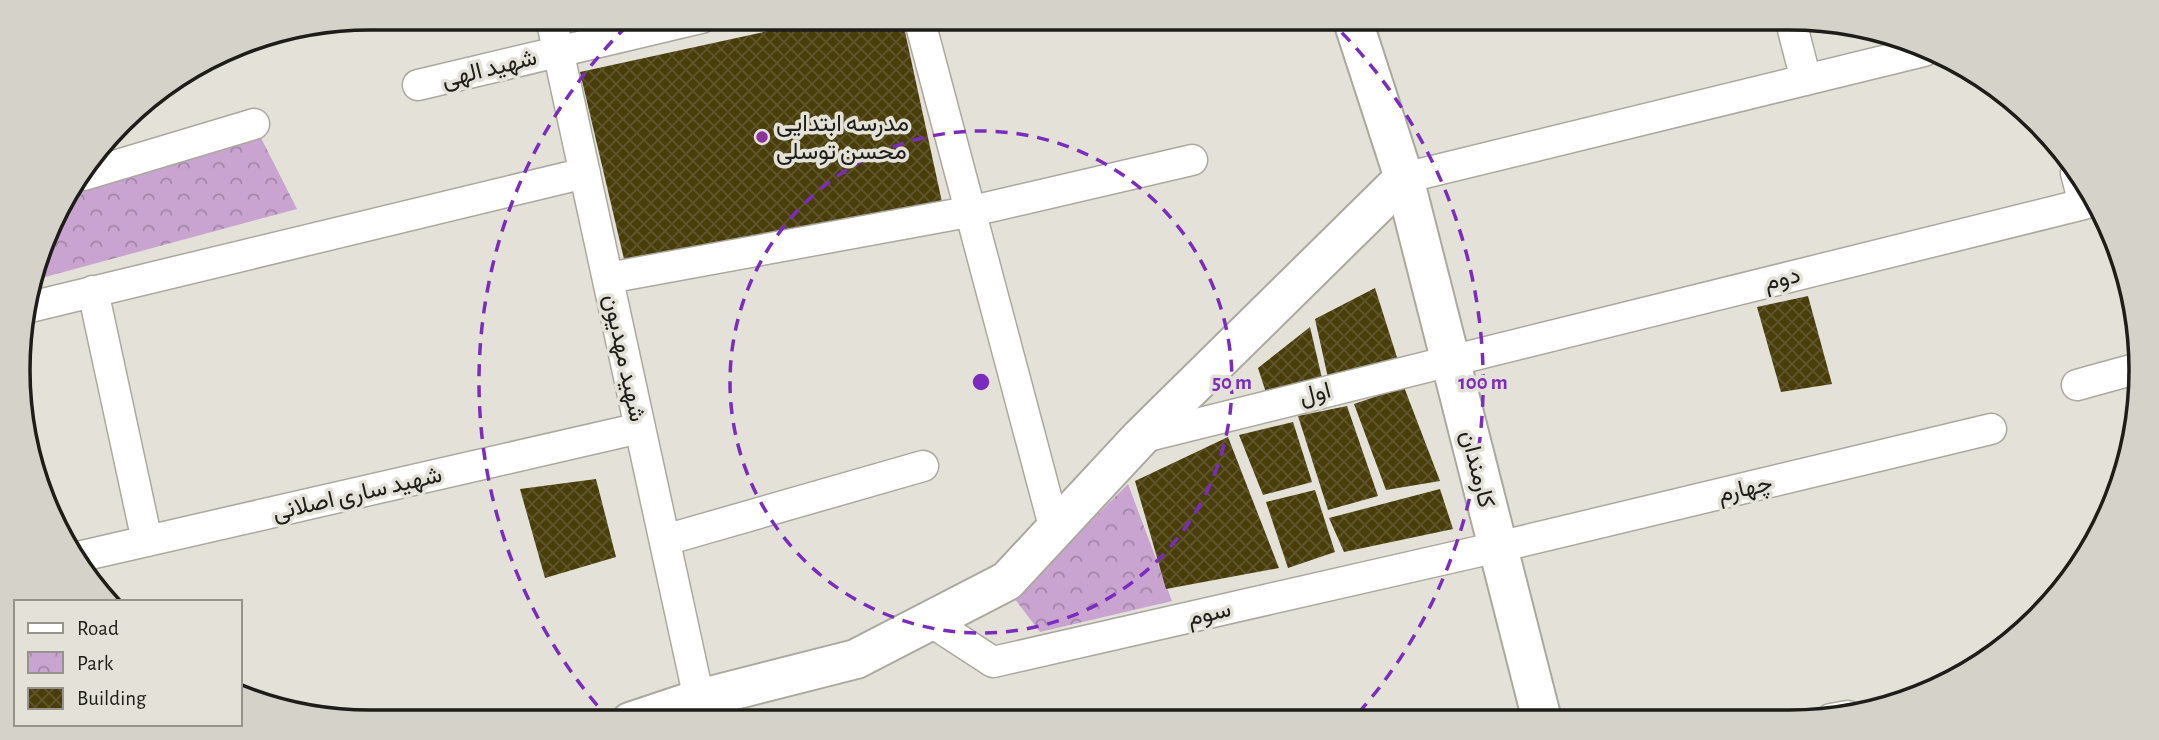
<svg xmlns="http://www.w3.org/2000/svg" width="2159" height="740" viewBox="0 0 2159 740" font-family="'Alegreya Sans',Vazirmatn,sans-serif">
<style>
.built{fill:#dcd7c6}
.park{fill:url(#park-crowns)}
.building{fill:url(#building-cross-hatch)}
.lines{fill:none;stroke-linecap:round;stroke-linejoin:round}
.street-casing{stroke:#aba89f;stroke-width:33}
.secondary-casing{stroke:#aba89f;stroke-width:42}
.street{stroke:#fff;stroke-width:30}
.secondary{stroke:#fff;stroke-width:38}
.ring{fill:none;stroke:#7b2cbf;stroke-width:3.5;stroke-dasharray:12 9}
.poi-dot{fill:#8e329d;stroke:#e4e2d8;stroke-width:2.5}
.labels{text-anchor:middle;stroke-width:7;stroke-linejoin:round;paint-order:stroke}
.street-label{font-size:24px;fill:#1e1d19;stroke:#e4e2d8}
.poi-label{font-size:24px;fill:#1e1d19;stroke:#e4e2d8;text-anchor:start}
.rim{fill:none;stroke:#1e1d19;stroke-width:3.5}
.centre{fill:#7b2cbf;stroke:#e4e2d8;stroke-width:3.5}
.ring-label{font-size:21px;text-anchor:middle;font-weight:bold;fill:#7b2cbf;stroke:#e4e2d8;stroke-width:7;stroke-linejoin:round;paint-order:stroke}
</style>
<defs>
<pattern id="park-crowns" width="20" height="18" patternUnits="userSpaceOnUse" patternTransform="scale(1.75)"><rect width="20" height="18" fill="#caa4d0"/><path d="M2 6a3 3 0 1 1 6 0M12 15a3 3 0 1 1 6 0" fill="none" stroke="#a385a8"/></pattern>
<pattern id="building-cross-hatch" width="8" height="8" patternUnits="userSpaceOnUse" patternTransform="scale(1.75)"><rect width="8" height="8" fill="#493d0a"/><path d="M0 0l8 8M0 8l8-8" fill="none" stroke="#60562d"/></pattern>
</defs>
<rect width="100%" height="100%" fill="#e4e2d8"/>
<path class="built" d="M 340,24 L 212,59 L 235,44 Z"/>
<path class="park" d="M 254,124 L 297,209 L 34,280 L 54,214 L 80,180 Z
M 1128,484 L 1172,601 L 1040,632 L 1014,598 Z"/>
<path class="building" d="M 828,18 L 902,18 L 942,202 L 624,259 L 580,72 Z
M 1375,288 L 1401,370 L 1330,387 L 1315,319 Z
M 1808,296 L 1832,384 L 1781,392 L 1757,307 Z
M 1310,327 L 1325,391 L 1271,408 L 1258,368 Z
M 1404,387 L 1440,481 L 1386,490 L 1354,404 Z
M 1347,406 L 1378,496 L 1328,510 L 1298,416 Z
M 1293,422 L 1312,482 L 1263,495 L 1239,435 Z
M 1228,437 L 1279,568 L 1166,589 L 1135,481 Z
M 596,479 L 616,557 L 545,578 L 520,489 Z
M 1440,489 L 1453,529 L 1344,552 L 1329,518 Z
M 1315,490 L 1335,552 L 1288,568 L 1266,502 Z"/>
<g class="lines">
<g class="street-casing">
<path id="street" d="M 551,18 L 699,699
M 919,18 L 1055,530
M 1790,18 L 1806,80
M 418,85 L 701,18
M 84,175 L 254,124
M 1404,178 L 1924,51
M 608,278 L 968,212 L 1192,160
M 93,291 L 147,541
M 26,308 L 585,173
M 2077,385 L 2135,369
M 1140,438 L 2084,204 L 2076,173
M 665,540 L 923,466
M 73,558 L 640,428
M 930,621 L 993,662 L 1498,547 L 1991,429
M 1831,719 L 1848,716"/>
</g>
<g class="secondary-casing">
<path id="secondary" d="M 1352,18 L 1404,178 L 1542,720
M 630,722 L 699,699 L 856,659 L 1007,581 L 1140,438 L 1404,178"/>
</g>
<use href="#street" class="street"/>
<use href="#secondary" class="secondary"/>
</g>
<g class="ring">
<circle cx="981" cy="382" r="251"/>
<path d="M611 721A502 502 0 0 1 635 18M1327 18A502 502 0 0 1 1354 718"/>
</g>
<circle class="poi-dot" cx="762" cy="137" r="7"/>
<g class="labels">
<g class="street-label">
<text transform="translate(489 68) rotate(-14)" y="8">شهید الهی</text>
<text transform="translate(1782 278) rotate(-14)" y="8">دوم</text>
<text transform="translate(625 358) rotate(78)" y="8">شهید مهدیون</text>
<text transform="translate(1315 393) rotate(-14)" y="8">اول</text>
<text transform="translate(1478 469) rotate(76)" y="8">کارمندان</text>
<text transform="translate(1745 488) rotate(-13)" y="8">چهارم</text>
<text transform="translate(357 493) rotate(-13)" y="8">شهید ساری اصلانی</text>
<text transform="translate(1209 613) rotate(-13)" y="8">سوم</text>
</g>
<g class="poi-label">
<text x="776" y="131">مدرسه ابتدایی<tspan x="776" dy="28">محسن توسلی</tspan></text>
</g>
</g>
<path d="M0 0H2159V740H0ZM370 30H1789A340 340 0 0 1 2129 370V370A340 340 0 0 1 1789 710H370A340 340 0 0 1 30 370V370A340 340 0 0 1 370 30Z" fill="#d4d2c9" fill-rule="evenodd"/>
<path class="rim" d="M370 30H1789A340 340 0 0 1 2129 370V370A340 340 0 0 1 1789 710H370A340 340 0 0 1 30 370V370A340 340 0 0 1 370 30Z"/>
<circle cx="981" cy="382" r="10" class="centre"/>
<g class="ring-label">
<text x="1232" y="389">50 m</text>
<text x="1483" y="389">100 m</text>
</g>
<rect x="14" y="600" width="228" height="126" fill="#e4e2d8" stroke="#95938c" stroke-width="2"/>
<rect x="28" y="623" width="35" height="10" fill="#ffffff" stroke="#95938c" stroke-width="2"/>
<text x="77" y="635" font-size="21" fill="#1e1d19">Road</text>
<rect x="28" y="652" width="35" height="21" fill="url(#park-crowns)" stroke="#95938c" stroke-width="2"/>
<text x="77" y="670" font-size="21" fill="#1e1d19">Park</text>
<rect x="28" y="688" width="35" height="21" fill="url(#building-cross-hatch)" stroke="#95938c" stroke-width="2"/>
<text x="77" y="705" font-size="21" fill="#1e1d19">Building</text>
</svg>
